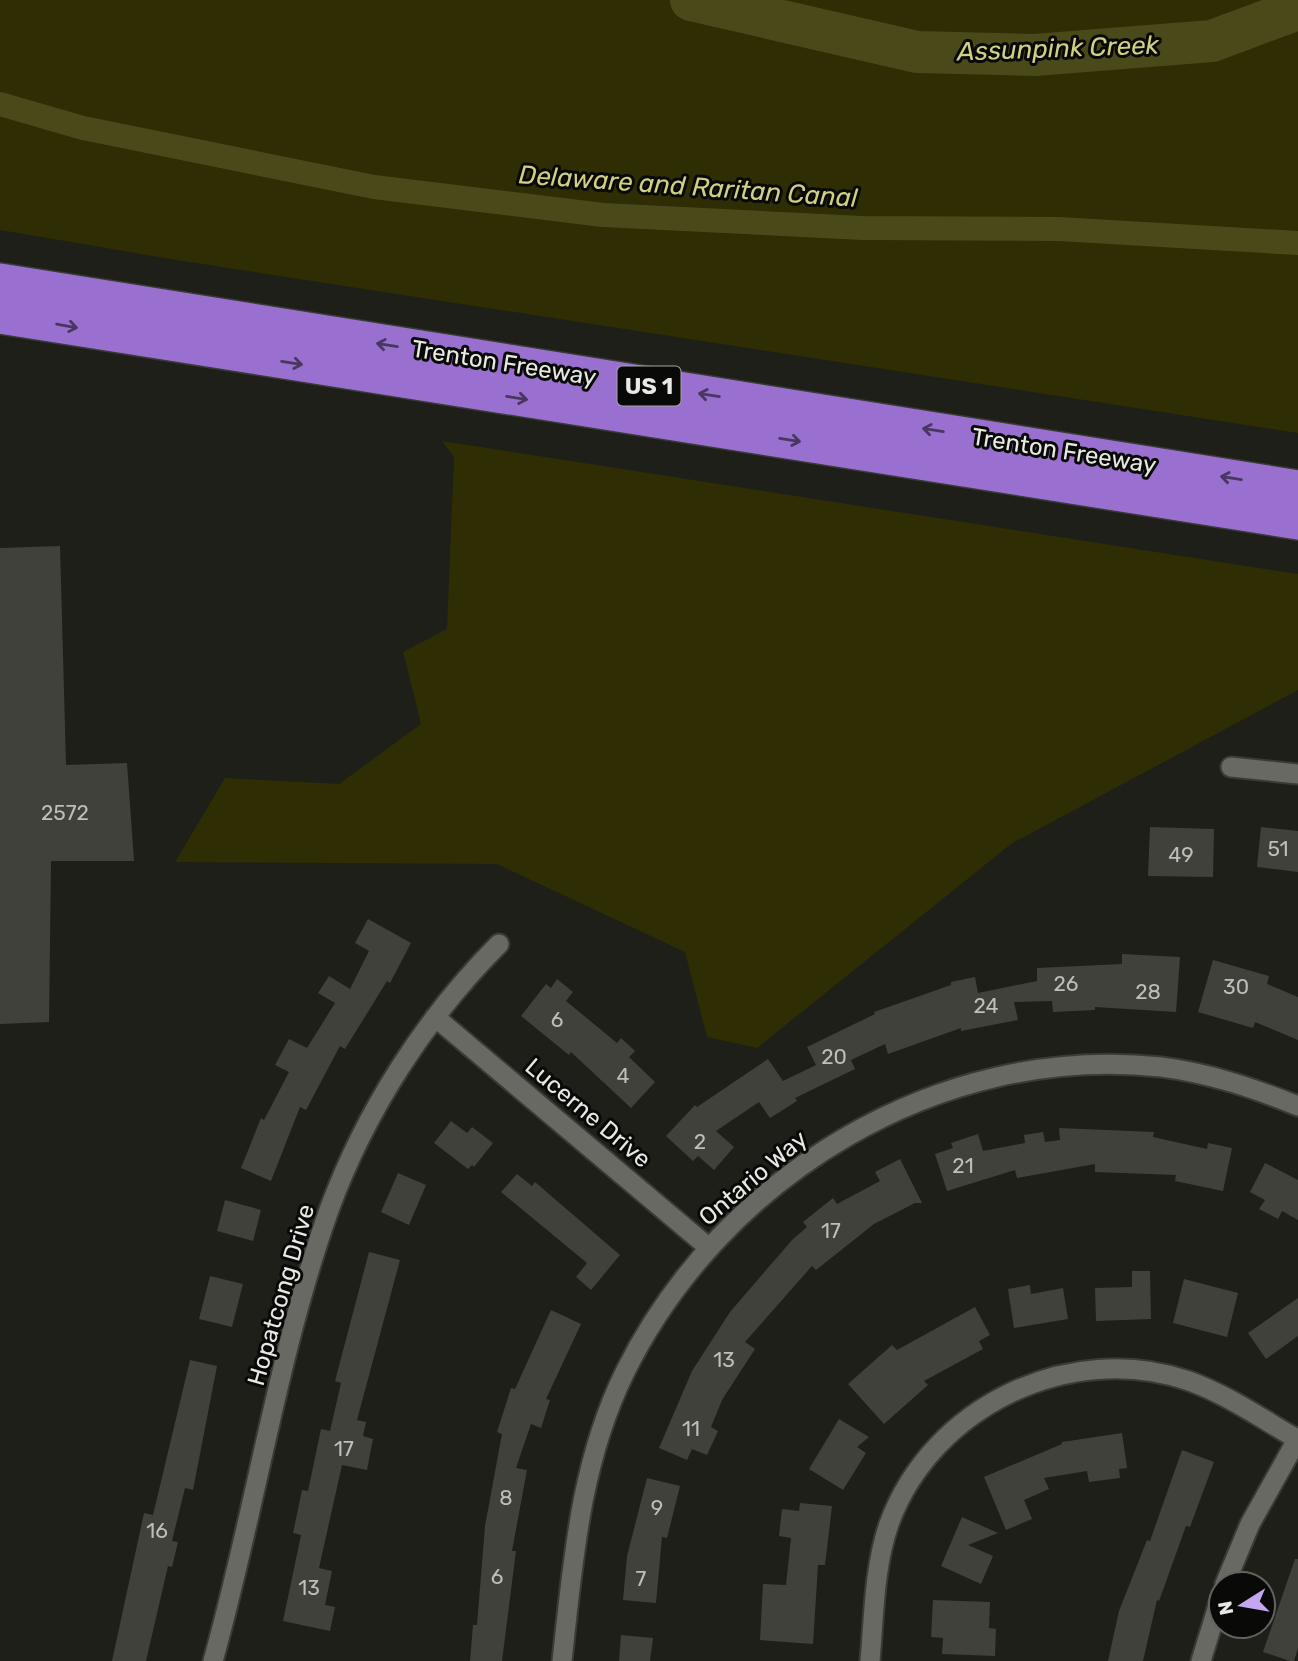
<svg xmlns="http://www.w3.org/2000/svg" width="1298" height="1661" viewBox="0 0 1298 1661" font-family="Rubik,sans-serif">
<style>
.green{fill:#2e2d03}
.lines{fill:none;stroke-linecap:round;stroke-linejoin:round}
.canal{stroke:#4a491a;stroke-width:24}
.river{stroke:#4a491a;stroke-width:42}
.building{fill:#41413b}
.minor-casing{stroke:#3a3a36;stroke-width:23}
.motorway-casing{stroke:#3a3a36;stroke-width:40}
.minor{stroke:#696963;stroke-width:19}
.motorway{stroke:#9970d0;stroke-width:37}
.oneway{stroke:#4a3761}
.labels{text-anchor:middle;stroke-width:6;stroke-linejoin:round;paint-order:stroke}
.number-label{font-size:21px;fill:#bebeba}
.shield{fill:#090907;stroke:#a5a5a2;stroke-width:2}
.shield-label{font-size:23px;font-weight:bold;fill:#e8e8e4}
.street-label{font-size:24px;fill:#e8e8e4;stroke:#090907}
.water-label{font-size:26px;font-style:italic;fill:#d0cf84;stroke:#090907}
</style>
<rect width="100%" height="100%" fill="#1f1f1a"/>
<path class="green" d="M 0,0 L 1298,0 L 1298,433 L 177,260 L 0,230 Z
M 442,441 L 1298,574 L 1298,690 L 1011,844 L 757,1048 L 707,1037 L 685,952 L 497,864 L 175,862 L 225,778 L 339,784 L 421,724 L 403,652 L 447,629 L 454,457 Z"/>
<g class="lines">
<path class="canal" d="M 0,104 L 83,128 L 374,187 L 603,215 L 862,228 L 1059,229 L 1298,243"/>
<path class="river" d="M 691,0 L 917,52 L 1035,55 L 1212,41 L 1298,9"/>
</g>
<path class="building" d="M 60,546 L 66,765 L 127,763 L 134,861 L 51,861 L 49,1022 L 0,1024 L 0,548 Z
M 1150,827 L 1214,829 L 1213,877 L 1148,876 Z
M 1261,827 L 1298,831 L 1298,872 L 1257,867 Z
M 368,919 L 411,943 L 390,983 L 387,981 L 345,1049 L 340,1046 L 306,1110 L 300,1107 L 271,1181 L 241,1168 L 261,1118 L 264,1120 L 289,1072 L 275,1065 L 289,1039 L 307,1048 L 335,1003 L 318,993 L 329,976 L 350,989 L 369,951 L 355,943 Z
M 1122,954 L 1180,957 L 1176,1012 L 1095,1007 L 1095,1010 L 1053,1012 L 1052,1001 L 1014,1002 L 1018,1020 L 961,1031 L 961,1028 L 888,1054 L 885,1044 L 851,1060 L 855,1069 L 795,1098 L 797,1101 L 770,1118 L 759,1102 L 716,1131 L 734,1147 L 714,1170 L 698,1156 L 693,1161 L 666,1136 L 695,1105 L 697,1107 L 768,1059 L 783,1081 L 816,1065 L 807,1047 L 875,1014 L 874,1012 L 951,985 L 951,982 L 975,977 L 978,993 L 1037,981 L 1037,968 L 1122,964 Z
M 1213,960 L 1269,976 L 1267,984 L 1298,997 L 1298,1040 L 1255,1022 L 1253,1028 L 1198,1012 Z
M 557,979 L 573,992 L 566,1001 L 617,1043 L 621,1038 L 635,1051 L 629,1057 L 655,1082 L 631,1108 L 571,1052 L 569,1055 L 521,1016 L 546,984 L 551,988 Z
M 451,1121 L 467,1133 L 472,1127 L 493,1143 L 474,1167 L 472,1165 L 468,1169 L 434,1143 Z
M 1059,1128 L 1154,1132 L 1153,1137 L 1207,1149 L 1208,1143 L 1232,1148 L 1223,1191 L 1175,1181 L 1176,1175 L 1095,1172 L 1095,1164 L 1017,1178 L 1015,1170 L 947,1191 L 935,1154 L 953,1148 L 951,1143 L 978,1134 L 983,1151 L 1025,1143 L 1024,1135 L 1043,1132 L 1045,1142 L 1060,1140 Z
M 900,1159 L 922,1203 L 915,1203 L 874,1224 L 816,1270 L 812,1266 L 745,1342 L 755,1349 L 722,1400 L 711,1427 L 718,1431 L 707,1455 L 692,1449 L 687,1460 L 659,1448 L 692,1371 L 730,1312 L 792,1240 L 807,1227 L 803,1222 L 833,1198 L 837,1204 L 880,1181 L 875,1172 Z
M 1265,1163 L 1298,1180 L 1298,1220 L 1282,1211 L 1278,1219 L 1259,1209 L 1265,1200 L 1250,1192 Z
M 398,1173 L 426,1185 L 409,1225 L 381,1212 Z
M 517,1174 L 532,1186 L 535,1182 L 620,1255 L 591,1290 L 576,1277 L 587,1263 L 501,1192 Z
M 225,1200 L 261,1210 L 253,1241 L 217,1231 Z
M 369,1252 L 400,1260 L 357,1420 L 366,1422 L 363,1436 L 373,1439 L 367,1470 L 342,1465 L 319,1568 L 332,1571 L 325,1605 L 335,1607 L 330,1631 L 283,1621 L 301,1535 L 293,1533 L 302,1490 L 308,1491 L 321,1429 L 330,1431 L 341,1383 L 335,1381 Z
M 1132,1271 L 1150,1271 L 1151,1319 L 1096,1321 L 1095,1288 L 1132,1287 Z
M 210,1276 L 243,1284 L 232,1327 L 199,1319 Z
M 1184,1279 L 1238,1293 L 1227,1337 L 1173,1323 Z
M 1030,1285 L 1031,1294 L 1063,1288 L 1068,1319 L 1014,1328 L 1008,1289 Z
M 1298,1298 L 1298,1336 L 1266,1359 L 1248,1333 Z
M 975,1307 L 990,1335 L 979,1341 L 983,1349 L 924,1381 L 928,1385 L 884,1424 L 848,1384 L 892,1345 L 897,1350 Z
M 551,1310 L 581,1324 L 546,1399 L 550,1400 L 541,1428 L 531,1424 L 516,1468 L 527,1470 L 512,1551 L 516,1551 L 502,1661 L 470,1661 L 473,1625 L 477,1625 L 485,1526 L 502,1434 L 497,1432 L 511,1388 L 515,1389 Z
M 190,1360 L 217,1366 L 193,1490 L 185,1488 L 172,1541 L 178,1542 L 172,1567 L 168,1566 L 146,1661 L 112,1661 L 144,1513 L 153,1515 Z
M 839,1419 L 869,1437 L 857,1447 L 866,1453 L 843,1490 L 809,1469 Z
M 1122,1433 L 1127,1468 L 1119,1469 L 1120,1478 L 1089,1482 L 1087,1471 L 1044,1478 L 1049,1489 L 1024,1500 L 1032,1519 L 1006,1530 L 984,1477 L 1062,1444 L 1062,1442 Z
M 1182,1450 L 1214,1462 L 1190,1527 L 1186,1526 L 1159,1601 L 1157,1600 L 1143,1661 L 1108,1661 L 1119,1611 L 1147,1540 L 1150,1541 Z
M 647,1478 L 680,1486 L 667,1538 L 662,1537 L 656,1603 L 623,1600 L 627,1556 Z
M 800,1503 L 832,1506 L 825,1565 L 818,1565 L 813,1644 L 760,1640 L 763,1584 L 786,1585 L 791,1538 L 779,1536 L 782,1509 L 799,1511 Z
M 962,1517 L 998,1533 L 968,1545 L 993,1556 L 981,1584 L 941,1566 Z
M 1295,1559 L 1298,1559 L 1298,1648 L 1294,1661 L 1290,1661 L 1263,1652 Z
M 933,1600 L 990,1602 L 989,1628 L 996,1629 L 995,1656 L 942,1654 L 943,1638 L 931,1637 Z
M 621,1635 L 653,1638 L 650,1661 L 619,1661 Z"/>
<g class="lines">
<g class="minor-casing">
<path id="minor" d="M 1231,767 L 1298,774
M 435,1017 L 708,1247
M 1225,1584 L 1250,1524 L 1298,1438
M 213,1661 C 255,1512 277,1356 329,1210 C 365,1112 425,1018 499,944
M 562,1661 C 573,1562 580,1463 625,1372 C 722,1176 939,1043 1161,1067 C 1209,1073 1253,1088 1298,1106
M 870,1661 C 874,1616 874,1567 889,1524 C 932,1406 1070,1340 1189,1381 C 1228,1395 1262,1419 1297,1439
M 1201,1661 L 1221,1596"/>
</g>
<g class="motorway-casing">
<path id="motorway" d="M 0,282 L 1298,489
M 0,315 L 1298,521"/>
</g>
<use href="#minor" class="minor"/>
<use href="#motorway" class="motorway"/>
</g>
<defs><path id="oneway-shaft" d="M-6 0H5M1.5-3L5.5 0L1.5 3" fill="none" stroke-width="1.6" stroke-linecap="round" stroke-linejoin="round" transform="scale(1.75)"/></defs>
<g class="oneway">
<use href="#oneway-shaft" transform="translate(67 326) rotate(10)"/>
<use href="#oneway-shaft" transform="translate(387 345) rotate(-171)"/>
<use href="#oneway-shaft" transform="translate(292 363) rotate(9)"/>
<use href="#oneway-shaft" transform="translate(709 395) rotate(-171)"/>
<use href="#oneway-shaft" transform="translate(517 398) rotate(9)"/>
<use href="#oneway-shaft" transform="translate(933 430) rotate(-171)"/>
<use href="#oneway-shaft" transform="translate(790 440) rotate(9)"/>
<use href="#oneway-shaft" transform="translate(1231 478) rotate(-171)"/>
</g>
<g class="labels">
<g class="number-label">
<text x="65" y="820">2572</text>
<text x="1278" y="856">51</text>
<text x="1181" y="862">49</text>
<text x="1066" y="991">26</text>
<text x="1236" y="994">30</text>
<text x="1148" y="999">28</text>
<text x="986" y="1013">24</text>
<text x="557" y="1027">6</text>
<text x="834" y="1064">20</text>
<text x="623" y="1083">4</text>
<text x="700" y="1149">2</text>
<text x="963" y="1173">21</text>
<text x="831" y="1238">17</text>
<text x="724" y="1367">13</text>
<text x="691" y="1436">11</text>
<text x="344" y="1456">17</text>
<text x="506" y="1505">8</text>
<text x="657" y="1515">9</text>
<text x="157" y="1538">16</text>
<text x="497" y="1584">6</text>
<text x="641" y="1586">7</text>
<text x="309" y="1595">13</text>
</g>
<rect class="shield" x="617.5" y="366.5" width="63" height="39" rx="5"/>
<g class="shield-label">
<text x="649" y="394">US 1</text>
</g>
<g class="street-label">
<text transform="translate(504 363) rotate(9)" y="8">Trenton Freeway</text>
<text transform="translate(1064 451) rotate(9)" y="8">Trenton Freeway</text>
<text transform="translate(588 1113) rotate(40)" y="8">Lucerne Drive</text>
<text transform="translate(753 1178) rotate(-40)" y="8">Ontario Way</text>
<text transform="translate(281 1295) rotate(-74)" y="8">Hopatcong Drive</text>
</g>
<g class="water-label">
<text transform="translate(1058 48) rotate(-2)" y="9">Assunpink Creek</text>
<text transform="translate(688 186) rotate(4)" y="9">Delaware and Raritan Canal</text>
</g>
</g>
<g transform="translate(1242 1605) rotate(259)"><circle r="33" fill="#090907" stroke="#62625f" stroke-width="2"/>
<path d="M0-5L12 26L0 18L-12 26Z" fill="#c4a7f1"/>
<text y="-10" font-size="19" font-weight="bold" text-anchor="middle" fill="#e8e8e4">N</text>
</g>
</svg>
